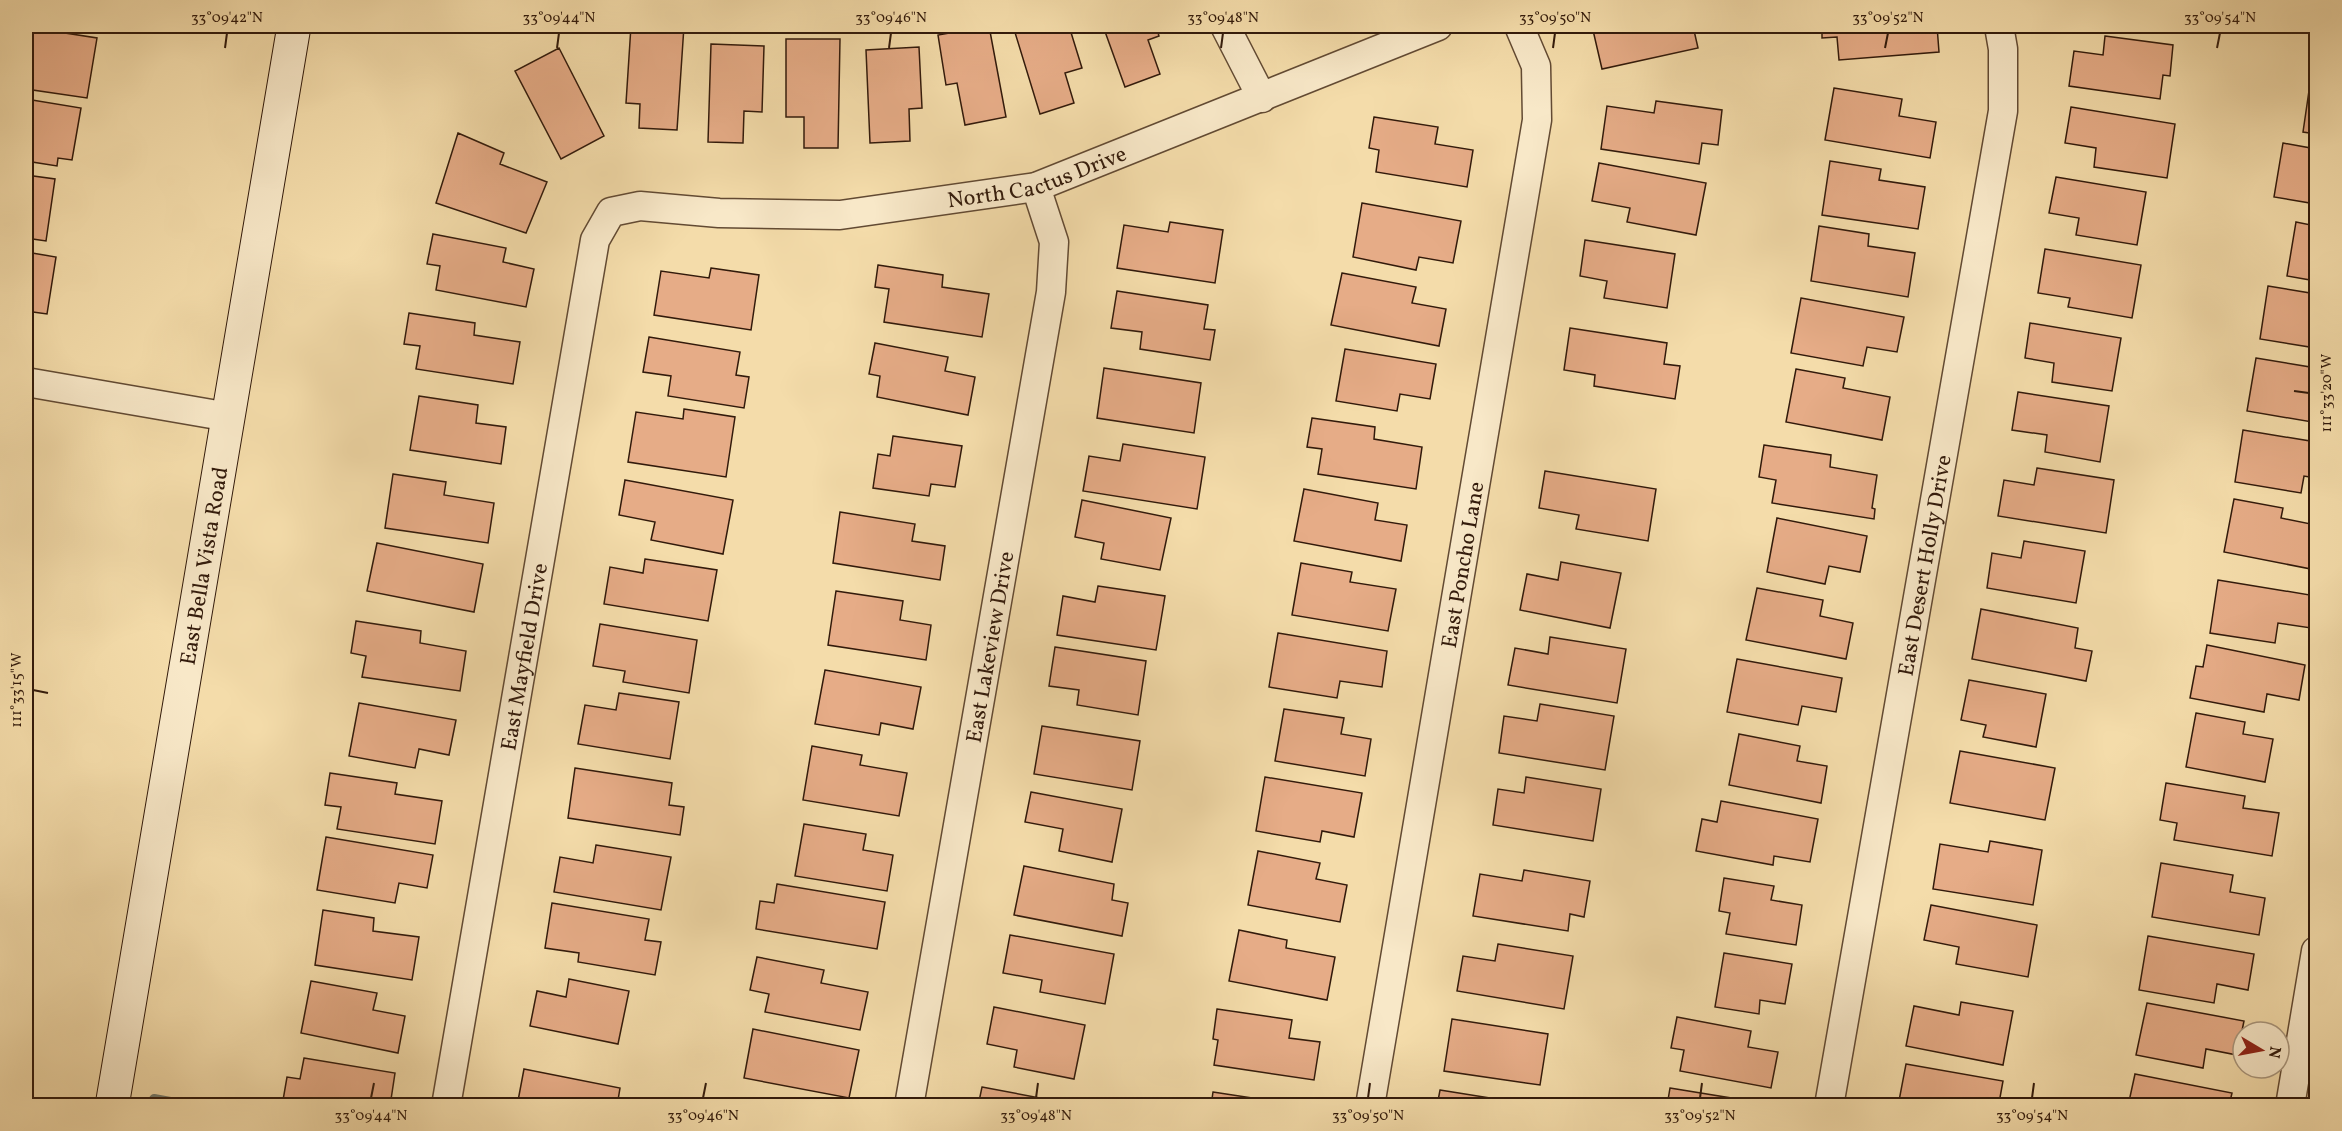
<svg xmlns="http://www.w3.org/2000/svg" width="2342" height="1131" viewBox="0 0 2342 1131" font-family="Vollkorn,serif">
<style>
.lines{fill:none;stroke-linecap:round;stroke-linejoin:round}
.stream{stroke:#727a6d;stroke-width:10}
.building{fill:#e6ac87;stroke:#321a0b;stroke-width:1.5}
.street-casing{stroke:#624a33;stroke-width:31}
.secondary-casing{stroke:#321a0b;stroke-width:35}
.street{stroke:#f8e8c8;stroke-width:28}
.secondary{stroke:#f8e8c8;stroke-width:33}
.ticks{fill:none;stroke:#321a0b;stroke-width:2}
.labels{text-anchor:middle;stroke-width:5;stroke-linejoin:round;paint-order:stroke}
.street-label{font-size:22px;fill:#321a0b;stroke:#f8e8c8}
.neatline{fill:none;stroke:#321a0b;stroke-width:2}
.ticks-label{font-size:15px;text-anchor:middle;fill:#321a0b}
</style>
<rect width="100%" height="100%" fill="#f4dcaa"/>
<filter id="stains"><feTurbulence type="fractalNoise" baseFrequency=".00333" numOctaves="4"/><feColorMatrix values="0 0 0 0 .2 0 0 0 0 .09 0 0 0 0 .02 0 0 0 .5 -.17"/></filter>
<radialGradient id="worn" r=".72"><stop offset=".6" stop-color="#630" stop-opacity="0"/><stop offset="1" stop-color="#630" stop-opacity=".3"/></radialGradient>
<g class="lines">
<path class="stream" d="M 154,1099 L 192,1106"/>
</g>
<path class="building" d="M 631,26 L 684,26 L 677,130 L 639,128 L 640,104 L 626,103 Z
M 989,26 L 1006,117 L 965,125 L 957,83 L 946,85 L 938,35 Z
M 1013,26 L 1069,26 L 1082,68 L 1065,73 L 1074,103 L 1040,114 Z
M 1103,26 L 1156,26 L 1159,36 L 1148,40 L 1160,74 L 1125,87 Z
M 1592,26 L 1693,26 L 1698,48 L 1602,69 Z
M 1822,26 L 1937,26 L 1939,52 L 1839,60 L 1837,37 L 1822,38 Z
M 26,27 L 97,38 L 87,98 L 26,89 Z
M 2105,36 L 2173,45 L 2170,76 L 2163,75 L 2160,99 L 2069,86 L 2074,51 L 2103,55 Z
M 786,39 L 840,39 L 838,148 L 804,148 L 804,117 L 786,117 Z
M 711,44 L 764,46 L 762,112 L 744,111 L 743,143 L 708,142 Z
M 919,47 L 922,108 L 909,109 L 910,141 L 870,143 L 866,50 Z
M 559,48 L 604,136 L 561,159 L 515,71 Z
M 2311,77 L 2316,77 L 2316,134 L 2303,132 Z
M 1834,88 L 1902,99 L 1899,116 L 1936,122 L 1930,158 L 1825,140 Z
M 26,99 L 81,108 L 72,160 L 58,158 L 57,166 L 26,161 Z
M 1656,101 L 1722,110 L 1718,145 L 1702,143 L 1699,164 L 1601,149 L 1607,106 L 1654,113 Z
M 2071,107 L 2175,124 L 2167,178 L 2094,167 L 2096,148 L 2065,143 Z
M 1374,117 L 1438,127 L 1435,144 L 1473,150 L 1467,187 L 1376,172 L 1379,150 L 1369,148 Z
M 458,133 L 504,153 L 500,164 L 547,182 L 526,233 L 436,203 Z
M 2283,143 L 2316,149 L 2316,204 L 2274,197 Z
M 1830,161 L 1881,169 L 1879,180 L 1925,187 L 1918,229 L 1822,215 Z
M 1599,163 L 1706,183 L 1696,235 L 1627,222 L 1630,208 L 1592,201 Z
M 26,175 L 55,179 L 46,241 L 26,238 Z
M 2056,177 L 2146,192 L 2137,245 L 2076,235 L 2079,218 L 2049,213 Z
M 1362,203 L 1461,221 L 1453,263 L 1419,257 L 1416,270 L 1353,257 Z
M 1170,222 L 1223,230 L 1215,283 L 1117,268 L 1124,225 L 1168,232 Z
M 2296,222 L 2316,226 L 2316,281 L 2287,276 Z
M 1819,226 L 1869,234 L 1868,246 L 1915,253 L 1908,297 L 1811,281 Z
M 433,234 L 506,248 L 503,262 L 534,269 L 526,307 L 436,290 L 440,266 L 427,264 Z
M 1585,240 L 1675,254 L 1667,308 L 1604,298 L 1607,281 L 1580,276 Z
M 2045,249 L 2141,265 L 2132,318 L 2068,307 L 2070,298 L 2038,293 Z
M 26,252 L 56,257 L 47,314 L 26,311 Z
M 878,265 L 943,275 L 942,287 L 989,294 L 982,337 L 884,322 L 889,289 L 875,287 Z
M 711,268 L 759,275 L 751,330 L 654,315 L 661,271 L 709,278 Z
M 1342,273 L 1416,287 L 1412,303 L 1446,309 L 1439,346 L 1331,325 Z
M 2268,286 L 2316,294 L 2316,348 L 2260,339 Z
M 1117,291 L 1208,305 L 1204,329 L 1215,330 L 1210,360 L 1140,349 L 1142,332 L 1111,328 Z
M 1801,298 L 1904,317 L 1897,352 L 1867,347 L 1863,366 L 1791,353 Z
M 409,313 L 475,323 L 474,335 L 520,342 L 513,384 L 416,369 L 420,346 L 404,344 Z
M 2030,323 L 2121,338 L 2112,391 L 2052,382 L 2054,363 L 2025,358 Z
M 1570,328 L 1667,343 L 1664,364 L 1680,366 L 1675,399 L 1594,386 L 1595,375 L 1564,370 Z
M 649,337 L 740,352 L 736,375 L 749,377 L 744,408 L 668,396 L 671,376 L 643,372 Z
M 875,343 L 948,357 L 945,371 L 975,377 L 968,415 L 877,397 L 880,376 L 869,374 Z
M 1345,349 L 1436,364 L 1430,399 L 1400,394 L 1397,411 L 1336,401 Z
M 2256,358 L 2316,368 L 2316,405 L 2312,422 L 2247,411 Z
M 1104,368 L 1201,383 L 1194,433 L 1097,418 Z
M 1796,369 L 1845,378 L 1843,388 L 1890,397 L 1882,440 L 1786,422 Z
M 2018,392 L 2109,406 L 2100,462 L 2045,452 L 2047,435 L 2012,430 Z
M 419,396 L 478,405 L 476,423 L 506,427 L 501,464 L 410,450 Z
M 684,409 L 735,417 L 726,477 L 628,462 L 636,412 L 683,419 Z
M 1312,418 L 1375,427 L 1374,439 L 1422,447 L 1416,489 L 1318,474 L 1322,449 L 1307,447 Z
M 2243,430 L 2316,442 L 2316,478 L 2304,476 L 2301,493 L 2235,482 Z
M 893,436 L 962,446 L 955,487 L 931,484 L 929,496 L 873,488 L 878,454 L 890,456 Z
M 1123,444 L 1205,457 L 1197,509 L 1083,491 L 1089,456 L 1120,461 Z
M 1764,445 L 1831,455 L 1830,467 L 1877,475 L 1872,508 L 1875,509 L 1874,519 L 1772,503 L 1776,480 L 1759,477 Z
M 2037,468 L 2114,480 L 2106,533 L 1998,516 L 2004,480 L 2034,485 Z
M 1545,471 L 1656,489 L 1648,541 L 1576,529 L 1579,515 L 1539,508 Z
M 393,474 L 446,482 L 444,495 L 494,503 L 488,543 L 385,528 Z
M 625,480 L 733,500 L 723,554 L 651,540 L 655,522 L 619,515 Z
M 1304,489 L 1378,503 L 1375,520 L 1407,525 L 1401,561 L 1294,541 Z
M 2234,499 L 2283,508 L 2281,518 L 2316,525 L 2316,570 L 2224,552 Z
M 1082,500 L 1171,518 L 1160,570 L 1101,559 L 1104,543 L 1075,537 Z
M 840,512 L 915,524 L 912,541 L 945,546 L 940,580 L 833,563 Z
M 1777,518 L 1867,536 L 1860,572 L 1829,566 L 1825,584 L 1767,572 Z
M 2024,541 L 2085,551 L 2076,603 L 1987,588 L 1992,553 L 2021,558 Z
M 377,543 L 483,564 L 474,612 L 367,591 Z
M 645,559 L 717,570 L 708,621 L 604,604 L 610,567 L 643,573 Z
M 1561,562 L 1621,573 L 1610,628 L 1520,610 L 1527,574 L 1558,580 Z
M 1301,563 L 1352,572 L 1350,582 L 1396,589 L 1388,631 L 1292,615 Z
M 2218,580 L 2316,596 L 2311,628 L 2278,623 L 2275,643 L 2210,633 Z
M 1098,586 L 1165,596 L 1156,650 L 1057,635 L 1063,596 L 1095,602 Z
M 1757,588 L 1823,600 L 1820,616 L 1853,623 L 1846,659 L 1746,640 Z
M 836,591 L 903,601 L 900,620 L 931,625 L 926,660 L 828,645 Z
M 1981,609 L 2078,628 L 2075,648 L 2092,651 L 2086,681 L 1972,659 Z
M 356,621 L 421,631 L 420,643 L 466,651 L 460,691 L 362,677 L 366,656 L 351,653 Z
M 600,624 L 697,640 L 689,693 L 623,682 L 625,671 L 593,666 Z
M 1278,633 L 1387,651 L 1382,687 L 1340,681 L 1337,698 L 1269,687 Z
M 1550,637 L 1626,649 L 1617,703 L 1508,685 L 1515,648 L 1548,654 Z
M 2207,645 L 2305,665 L 2299,700 L 2267,694 L 2264,712 L 2190,698 L 2196,666 L 2203,667 Z
M 1055,647 L 1146,661 L 1138,715 L 1077,705 L 1079,690 L 1049,686 Z
M 1737,659 L 1842,678 L 1836,712 L 1802,706 L 1798,725 L 1727,712 Z
M 825,670 L 921,687 L 913,729 L 881,723 L 879,735 L 815,724 Z
M 1969,680 L 2046,694 L 2036,747 L 1983,737 L 1986,725 L 1961,720 Z
M 619,693 L 679,702 L 670,759 L 578,744 L 585,705 L 616,710 Z
M 359,703 L 456,720 L 449,755 L 419,749 L 415,768 L 349,756 Z
M 1540,704 L 1614,716 L 1605,770 L 1499,753 L 1504,716 L 1537,721 Z
M 1284,709 L 1344,718 L 1341,734 L 1371,739 L 1365,776 L 1275,761 Z
M 2196,713 L 2245,722 L 2243,734 L 2273,739 L 2265,782 L 2186,767 Z
M 1042,726 L 1140,741 L 1132,790 L 1034,774 Z
M 1739,734 L 1800,746 L 1797,761 L 1827,766 L 1821,803 L 1729,785 Z
M 812,746 L 862,755 L 860,765 L 907,773 L 899,816 L 803,800 Z
M 1960,751 L 2055,768 L 2045,820 L 1950,803 Z
M 575,768 L 672,783 L 669,805 L 684,807 L 680,835 L 568,818 Z
M 330,773 L 397,783 L 395,794 L 442,801 L 435,844 L 337,829 L 341,807 L 325,805 Z
M 1265,777 L 1362,793 L 1354,837 L 1322,831 L 1320,842 L 1256,831 Z
M 1526,777 L 1601,789 L 1593,841 L 1493,825 L 1498,789 L 1524,793 Z
M 2166,783 L 2245,796 L 2243,808 L 2279,813 L 2272,856 L 2174,840 L 2177,823 L 2160,820 Z
M 1031,792 L 1122,809 L 1112,862 L 1059,851 L 1063,829 L 1025,822 Z
M 1721,801 L 1818,819 L 1810,862 L 1774,856 L 1773,865 L 1696,851 L 1702,819 L 1717,822 Z
M 804,824 L 866,834 L 863,850 L 893,855 L 887,891 L 795,876 Z
M 326,837 L 433,855 L 427,888 L 399,883 L 395,903 L 317,890 Z
M 1990,841 L 2042,850 L 2033,905 L 1933,889 L 1940,844 L 1988,852 Z
M 596,845 L 671,857 L 661,910 L 554,892 L 560,857 L 593,863 Z
M 1258,851 L 1320,863 L 1316,879 L 1347,885 L 1340,922 L 1248,905 Z
M 2161,863 L 2233,875 L 2230,892 L 2265,898 L 2259,935 L 2152,917 Z
M 1024,866 L 1114,884 L 1112,900 L 1128,903 L 1122,936 L 1014,915 Z
M 1524,870 L 1590,881 L 1584,917 L 1570,914 L 1568,931 L 1473,916 L 1480,874 L 1522,881 Z
M 1724,878 L 1774,886 L 1771,900 L 1802,905 L 1796,945 L 1726,934 L 1730,913 L 1719,911 Z
M 777,884 L 885,902 L 877,949 L 756,929 L 760,901 L 774,903 Z
M 552,903 L 649,919 L 645,940 L 661,942 L 655,975 L 578,962 L 579,953 L 545,948 Z
M 1931,905 L 2037,925 L 2028,977 L 1956,964 L 1959,947 L 1924,940 Z
M 323,910 L 374,918 L 373,931 L 419,937 L 412,980 L 315,965 Z
M 1239,930 L 1287,940 L 1286,948 L 1335,957 L 1327,1000 L 1229,981 Z
M 1010,935 L 1114,954 L 1105,1004 L 1040,992 L 1042,980 L 1003,973 Z
M 2148,936 L 2254,954 L 2248,990 L 2217,984 L 2214,1003 L 2139,990 Z
M 1498,944 L 1573,956 L 1564,1009 L 1457,991 L 1463,956 L 1495,961 Z
M 1724,953 L 1792,964 L 1785,1004 L 1760,1000 L 1759,1014 L 1715,1007 Z
M 757,957 L 824,970 L 821,983 L 868,992 L 860,1030 L 765,1012 L 769,994 L 750,990 Z
M 569,979 L 629,991 L 618,1044 L 530,1026 L 537,991 L 566,997 Z
M 311,981 L 377,993 L 373,1010 L 405,1016 L 398,1053 L 301,1033 Z
M 1961,1002 L 2013,1011 L 2003,1065 L 1906,1046 L 1914,1006 L 1959,1015 Z
M 2147,1003 L 2244,1021 L 2237,1055 L 2206,1049 L 2203,1068 L 2136,1055 Z
M 994,1007 L 1085,1025 L 1074,1079 L 1014,1067 L 1017,1050 L 987,1044 Z
M 1217,1009 L 1292,1020 L 1289,1038 L 1320,1042 L 1314,1080 L 1214,1065 L 1218,1040 L 1213,1039 Z
M 1677,1017 L 1751,1031 L 1748,1047 L 1778,1052 L 1771,1088 L 1680,1071 L 1684,1050 L 1671,1048 Z
M 1452,1019 L 1548,1034 L 1540,1085 L 1444,1071 Z
M 753,1029 L 859,1050 L 849,1098 L 744,1078 Z
M 304,1058 L 395,1073 L 390,1106 L 350,1103 L 349,1106 L 282,1106 L 287,1077 L 300,1079 Z
M 1906,1064 L 2003,1081 L 1999,1103 L 2013,1106 L 1898,1106 Z
M 524,1069 L 620,1088 L 617,1106 L 517,1106 Z
M 2135,1074 L 2232,1093 L 2229,1106 L 2128,1106 Z
M 982,1087 L 1077,1105 L 978,1106 Z
M 1670,1088 L 1768,1104 L 1768,1106 L 1667,1106 Z
M 1440,1090 L 1540,1106 L 1437,1106 Z
M 1213,1092 L 1305,1106 L 1211,1106 Z"/>
<g class="lines">
<g class="street-casing">
<g id="street">
<path d="M 1225,26 L 1262,98"/>
<path d="M 26,382 L 229,417"/>
<path id="s1" d="M 446,1106 L 595,240 L 611,212 L 640,206 L 719,213 L 840,215 L 1036,187 L 1438,26"/>
<path id="s2" d="M 909,1106 L 1051,292 L 1054,242 L 1036,187"/>
<path id="s3" d="M 1370,1106 L 1537,120 L 1536,66 L 1519,26"/>
<path id="s4" d="M 1829,1106 L 2003,111 L 2003,49 L 1999,26"/>
<path d="M 2290,1106 L 2316,951"/>
</g>
</g>
<g class="secondary-casing">
<g id="secondary">
<path id="s5" d="M 112,1106 L 294,26"/>
</g>
</g>
<use href="#street" class="street"/>
<use href="#secondary" class="secondary"/>
</g>
<path class="ticks" d="M 225,48 L 227,33M 557,48 L 559,33M 889,48 L 891,33M 1221,48 L 1223,33M 1553,48 L 1555,33M 1885,48 L 1888,33M 2217,48 L 2220,33M 2294,391 L 2309,393M 33,690 L 48,693M 371,1098 L 374,1083M 703,1098 L 706,1083M 1036,1098 L 1038,1083M 1368,1098 L 1370,1083M 1700,1098 L 1702,1083M 2032,1098 L 2034,1083"/>
<g class="labels">
<g class="street-label">
<text dy="8" stroke="none"><textPath href="#s1" startOffset="1342">North Cactus Drive</textPath></text>
<text dy="8" stroke="none"><textPath href="#s3" startOffset="549">East Poncho Lane</textPath></text>
<text dy="8" stroke="none"><textPath href="#s5" startOffset="548">East Bella Vista Road</textPath></text>
<text dy="8" stroke="none"><textPath href="#s4" startOffset="549">East Desert Holly Drive</textPath></text>
<text dy="8" stroke="none"><textPath href="#s2" startOffset="466">East Lakeview Drive</textPath></text>
<text dy="8" stroke="none"><textPath href="#s1" startOffset="456">East Mayfield Drive</textPath></text>
</g>
</g>
<rect width="2342" height="1131" fill="none" stroke="#f4dcaa" stroke-width="66"/>
<g transform="translate(2261 1050) rotate(100)"><circle r="28" fill="#f8e8c8" stroke="#a9967c" stroke-width="1.5"/>
<path d="M0-4.5L10 22L0 15L-10 22Z" fill="#8f2418"/>
<text y="-9" font-size="16" font-weight="bold" text-anchor="middle" fill="#321a0b">N</text>
</g>
<rect x="33" y="33" width="2276" height="1065" class="neatline"/>
<g class="ticks-label">
<text x="227" y="22">33°09'42"N</text>
<text x="559" y="22">33°09'44"N</text>
<text x="891" y="22">33°09'46"N</text>
<text x="1223" y="22">33°09'48"N</text>
<text x="1555" y="22">33°09'50"N</text>
<text x="1888" y="22">33°09'52"N</text>
<text x="2220" y="22">33°09'54"N</text>
<text transform="translate(2326 393) rotate(-90)" y="5">111°33'20"W</text>
<text transform="translate(16 690) rotate(-90)" y="5">111°33'15"W</text>
<text x="371" y="1120">33°09'44"N</text>
<text x="703" y="1120">33°09'46"N</text>
<text x="1036" y="1120">33°09'48"N</text>
<text x="1368" y="1120">33°09'50"N</text>
<text x="1700" y="1120">33°09'52"N</text>
<text x="2032" y="1120">33°09'54"N</text>
</g>
<rect width="100%" height="100%" filter="url(#stains)"/>
<rect width="100%" height="100%" fill="url(#worn)"/>
</svg>
